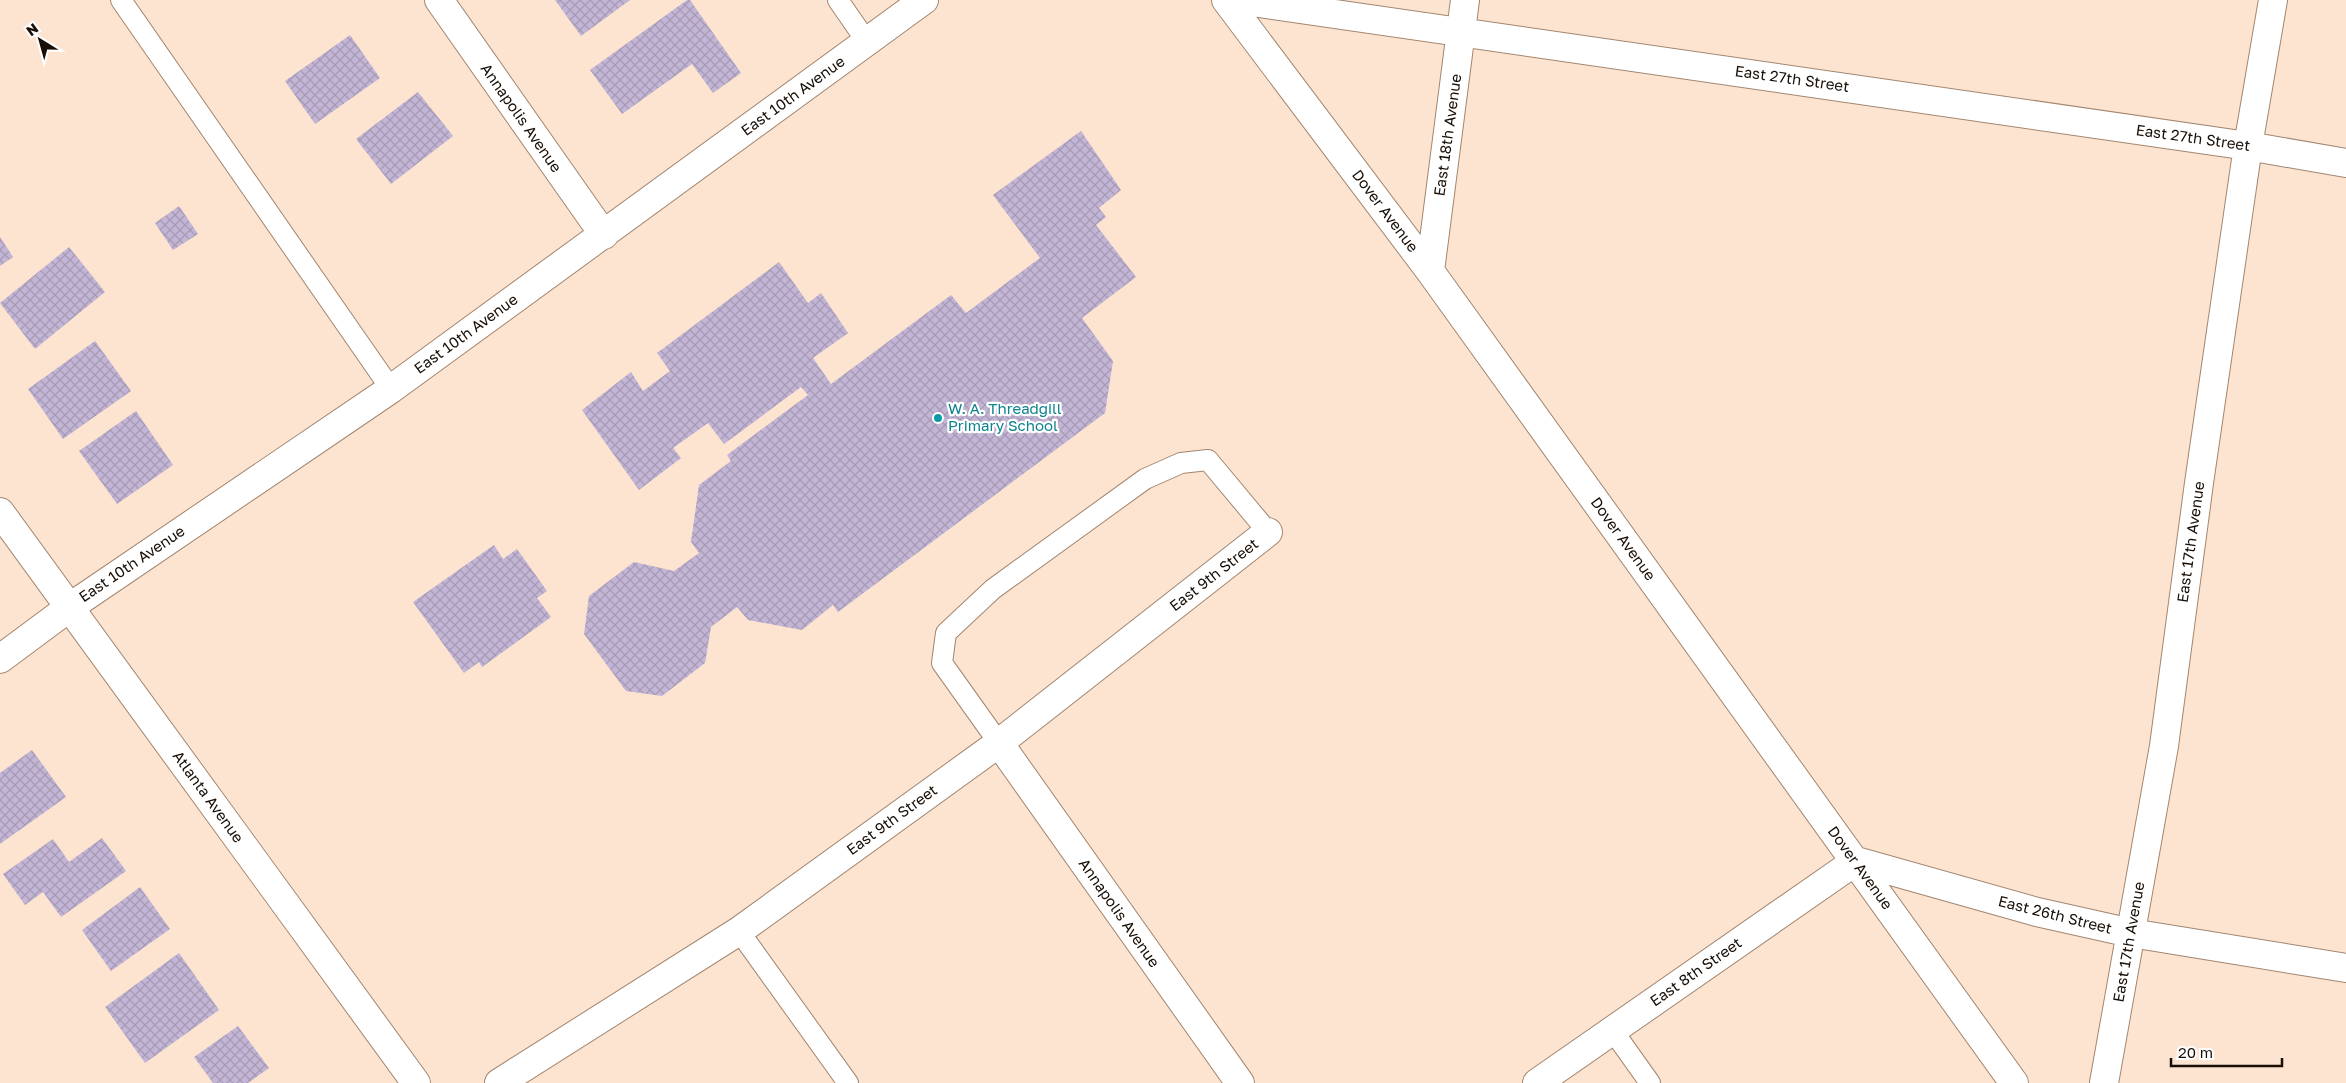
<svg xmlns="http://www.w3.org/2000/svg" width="2346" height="1083" viewBox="0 0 2346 1083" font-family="'Golos Text',sans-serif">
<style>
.building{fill:url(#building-cross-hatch)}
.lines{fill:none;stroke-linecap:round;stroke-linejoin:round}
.lane-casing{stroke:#a2866f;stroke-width:22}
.street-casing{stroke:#a2866f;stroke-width:30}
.secondary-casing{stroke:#a2866f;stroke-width:30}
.lane{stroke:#fff;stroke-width:20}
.street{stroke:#fff;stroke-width:28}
.secondary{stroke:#fff;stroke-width:28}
.culture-dot{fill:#0f9aa8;stroke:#fff;stroke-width:2}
.labels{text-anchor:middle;stroke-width:4.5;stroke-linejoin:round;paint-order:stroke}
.street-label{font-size:15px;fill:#180e06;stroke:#fff}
.culture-label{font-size:15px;fill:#0d838f;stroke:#fff;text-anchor:start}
</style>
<defs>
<pattern id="building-cross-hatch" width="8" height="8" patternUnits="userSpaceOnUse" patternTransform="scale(1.25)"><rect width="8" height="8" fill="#c2b5d5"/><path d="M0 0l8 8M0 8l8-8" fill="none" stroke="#a69ab5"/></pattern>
</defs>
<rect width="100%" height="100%" fill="#fde4d1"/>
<path class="building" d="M 555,0 L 630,0 L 581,36 Z
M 687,0 L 690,0 L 741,73 L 713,93 L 692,64 L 622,114 L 590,70 Z
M 350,35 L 380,78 L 315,124 L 285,81 Z
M 418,92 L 453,136 L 391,184 L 356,139 Z
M 1081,131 L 1121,190 L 1099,208 L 1106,217 L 1096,225 L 1136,277 L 1082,318 L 1113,361 L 1105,413 L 838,612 L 833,605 L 802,630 L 748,620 L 737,607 L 711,627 L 705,663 L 662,696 L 626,691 L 584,634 L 589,596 L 634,562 L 674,571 L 699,553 L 691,542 L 699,485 L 731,461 L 727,455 L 808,395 L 801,387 L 724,444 L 708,423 L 673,448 L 681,458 L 639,490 L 582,410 L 631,372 L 643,391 L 670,371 L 657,353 L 779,262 L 808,303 L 821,293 L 848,333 L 813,358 L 831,384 L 951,295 L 966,313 L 1040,258 L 993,195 Z
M 179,206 L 198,234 L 173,250 L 155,223 Z
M 0,237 L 13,257 L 0,266 Z
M 69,247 L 105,292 L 35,349 L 0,303 Z
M 95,341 L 131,391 L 63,439 L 28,389 Z
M 136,411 L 173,465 L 117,504 L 79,451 Z
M 494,545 L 503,559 L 517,549 L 547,591 L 537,598 L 551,617 L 482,667 L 479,662 L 464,673 L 413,602 Z
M 32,750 L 66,797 L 0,844 L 0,773 Z
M 102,838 L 126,871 L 61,917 L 43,892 L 25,905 L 3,874 L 53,839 L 69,862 Z
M 140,887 L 170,929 L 111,971 L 82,930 Z
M 179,953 L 219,1010 L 145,1063 L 105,1007 Z
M 238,1026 L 269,1068 L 248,1083 L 213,1083 L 194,1057 Z"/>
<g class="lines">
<g class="lane-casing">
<path id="lane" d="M 121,0 L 391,389
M 838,0 L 867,42
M 999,743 L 942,663 L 946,633 L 993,589 L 1145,479 L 1181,463 L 1208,460 L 1268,532
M 739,931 L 848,1083
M 1613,1031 L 1650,1083"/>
</g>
<g class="street-casing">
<path id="street" d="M 439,0 L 604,235
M 1226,0 L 1430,271 L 2014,1083
M 1238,0 L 2248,146 L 2346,163
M 1430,271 L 1465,0
M 0,659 L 70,607 L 391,389 L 924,0
M 999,743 L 1240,1083
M 499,1083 L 739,931 L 999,743 L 1268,532
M 1537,1083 L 1856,861 L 2037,912 L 2131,933 L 2346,968
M 2104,1083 L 2164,746 L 2199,483 L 2248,146 L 2273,0"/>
</g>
<g class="secondary-casing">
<path id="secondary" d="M 0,512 L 416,1083"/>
</g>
<use href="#lane" class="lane"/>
<use href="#street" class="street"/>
<use href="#secondary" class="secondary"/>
</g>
<circle class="culture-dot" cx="938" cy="418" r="5"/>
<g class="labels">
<g class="street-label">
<text transform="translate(1792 79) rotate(8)" y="5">East 27th Street</text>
<text transform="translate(793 96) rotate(-36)" y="5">East 10th Avenue</text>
<text transform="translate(521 118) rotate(55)" y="5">Annapolis Avenue</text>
<text transform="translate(1448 135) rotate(-82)" y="5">East 18th Avenue</text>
<text transform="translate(2193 138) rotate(8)" y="5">East 27th Street</text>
<text transform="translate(1385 211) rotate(53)" y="5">Dover Avenue</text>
<text transform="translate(466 334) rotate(-36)" y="5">East 10th Avenue</text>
<text transform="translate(1623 539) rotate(54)" y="5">Dover Avenue</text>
<text transform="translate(2191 542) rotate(-82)" y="5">East 17th Avenue</text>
<text transform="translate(132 564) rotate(-34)" y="5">East 10th Avenue</text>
<text transform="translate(1214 575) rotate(-38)" y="5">East 9th Street</text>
<text transform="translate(208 797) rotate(54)" y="5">Atlanta Avenue</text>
<text transform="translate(892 820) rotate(-36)" y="5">East 9th Street</text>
<text transform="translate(1860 868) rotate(54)" y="5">Dover Avenue</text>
<text transform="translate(1119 913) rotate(55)" y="5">Annapolis Avenue</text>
<text transform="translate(2055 915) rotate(14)" y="5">East 26th Street</text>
<text transform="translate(2129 942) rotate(-80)" y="5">East 17th Avenue</text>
<text transform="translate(1696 972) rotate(-35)" y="5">East 8th Street</text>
</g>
<g class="culture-label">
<text x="948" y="414">W. A. Threadgill<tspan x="948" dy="17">Primary School</tspan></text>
</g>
</g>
<g transform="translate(40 40) rotate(323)" stroke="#ffffff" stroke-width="4" paint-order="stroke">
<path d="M0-4L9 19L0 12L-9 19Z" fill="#180e06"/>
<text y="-8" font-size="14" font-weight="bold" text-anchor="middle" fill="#180e06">N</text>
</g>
<path d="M2171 1058v8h111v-8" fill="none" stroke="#180e06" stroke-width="2.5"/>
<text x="2178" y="1058" font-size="15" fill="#180e06" stroke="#ffffff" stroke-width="4" paint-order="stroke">20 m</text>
</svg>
